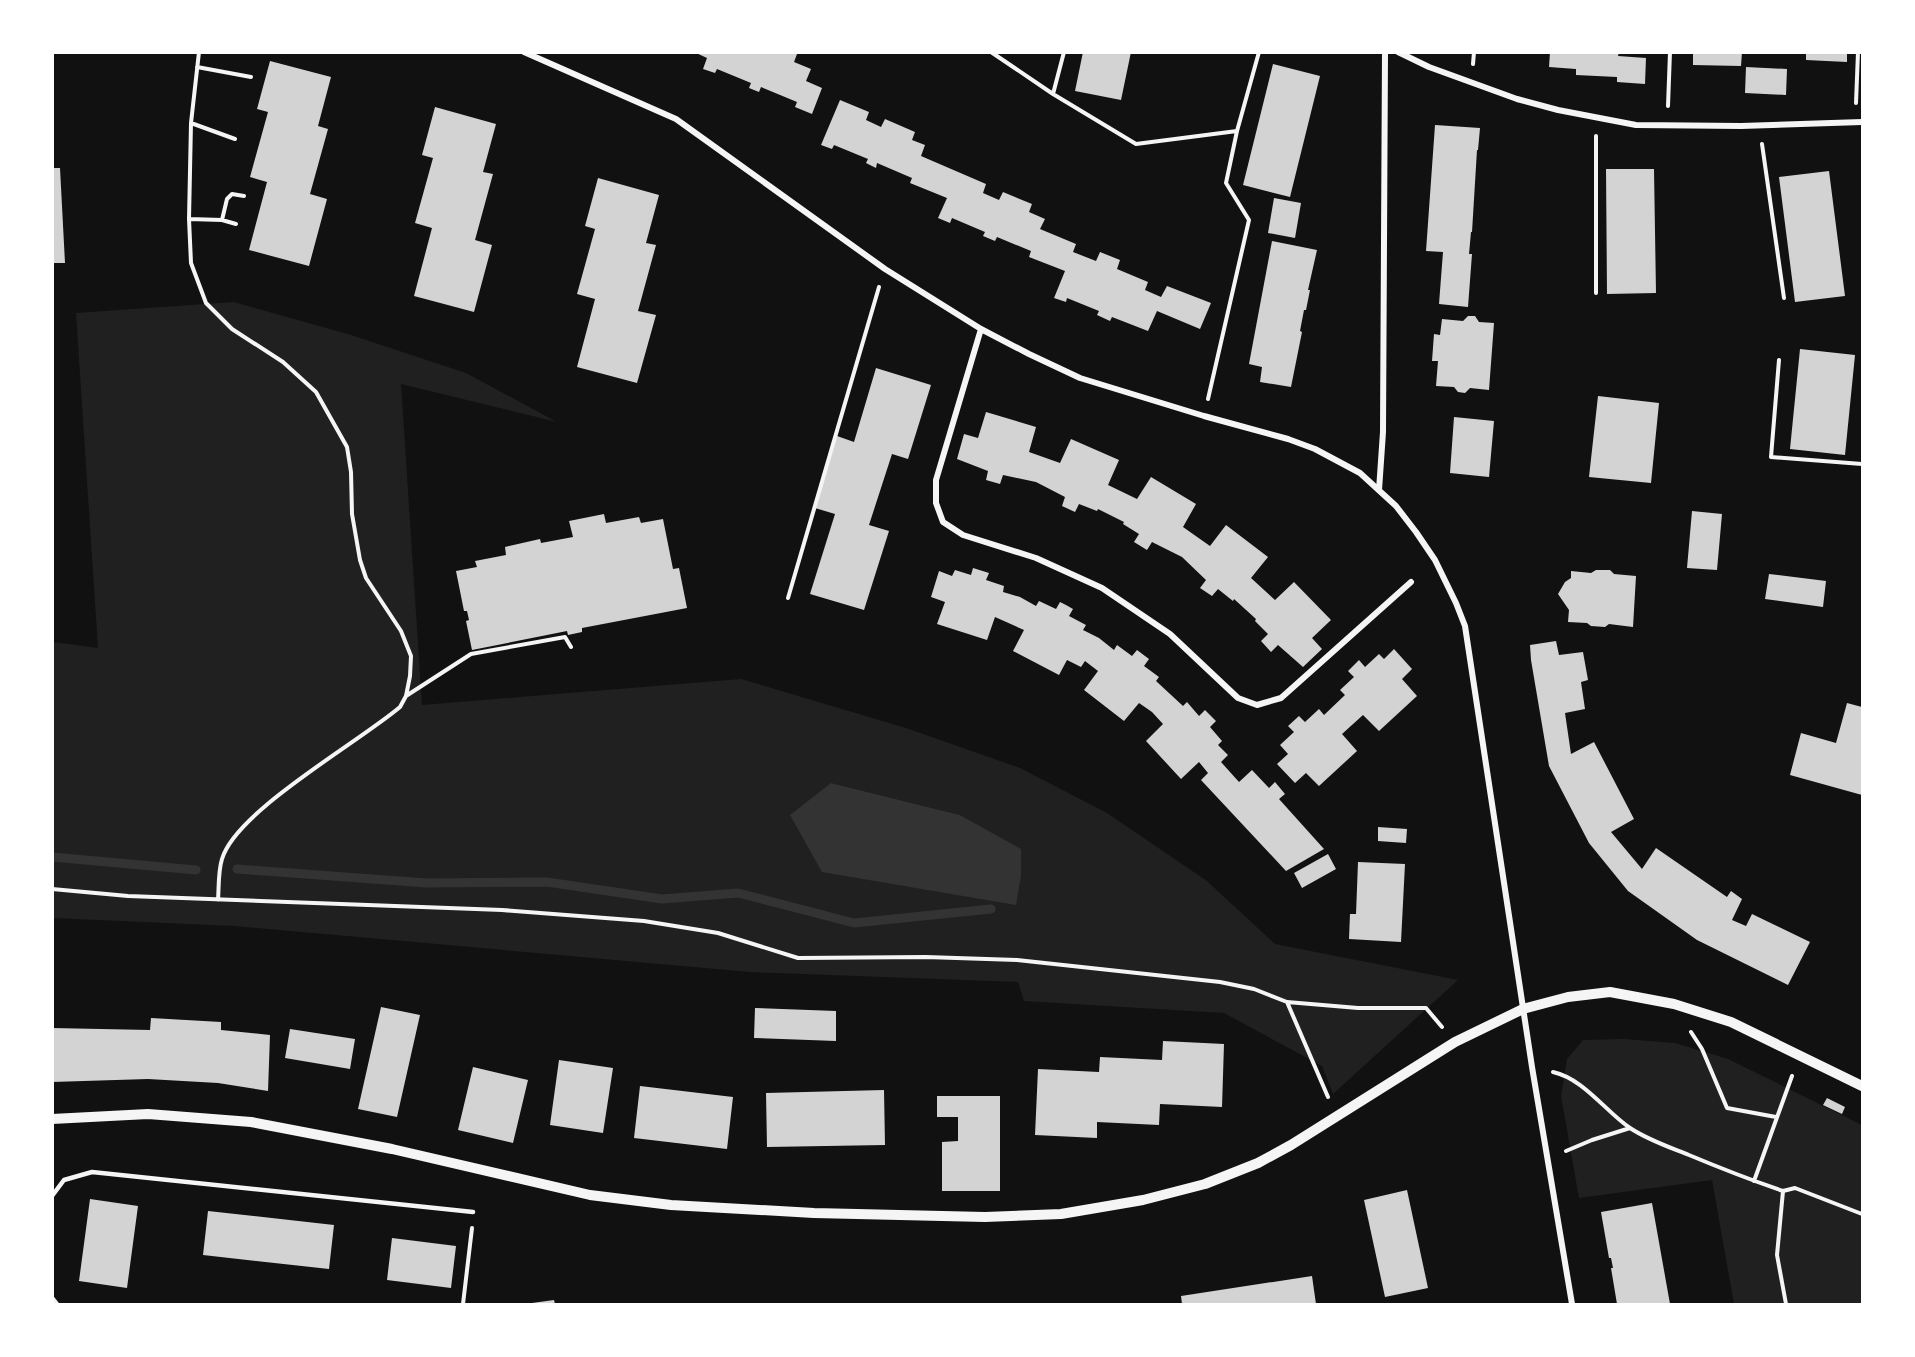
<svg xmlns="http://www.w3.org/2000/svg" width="1915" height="1357" viewBox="0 0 1915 1357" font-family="'Space Grotesk',sans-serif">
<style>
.green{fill:#202020;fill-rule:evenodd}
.water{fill:#333}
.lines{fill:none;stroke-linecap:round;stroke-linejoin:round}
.stream{stroke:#333;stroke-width:9}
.building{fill:#d3d3d3}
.path{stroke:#f5f5f5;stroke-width:4}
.service{stroke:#f5f5f5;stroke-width:4.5}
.minor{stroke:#f5f5f5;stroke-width:6}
.tertiary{stroke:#f5f5f5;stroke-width:10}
</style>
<rect width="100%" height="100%" fill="#111"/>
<path class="green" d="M 234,302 L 351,335 L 466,373 L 557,422 L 401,384 L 422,705 L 741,679 L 906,728 L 1020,768 L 1107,813 L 1207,881 L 1275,944 L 1458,980 L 1333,1094 L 1322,1066 L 1224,1013 L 1024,1001 L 1018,982 L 750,972 L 234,926 L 53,918 L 53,642 L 98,648 L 76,313 ZM 831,783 L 960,815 L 1020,849 Z
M 1624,1039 L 1675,1043 L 1728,1059 L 1862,1125 L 1862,1304 L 1734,1304 L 1712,1180 L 1579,1198 L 1561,1096 L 1567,1059 L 1583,1040 Z"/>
<path class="water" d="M 831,783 L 960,815 L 1021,849 L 1021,876 L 1016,905 L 822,872 L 790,815 Z"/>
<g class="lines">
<path class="stream" d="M 52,857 L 196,870
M 237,869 L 427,883 L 547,882 L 662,899 L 738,893 L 854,923 L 991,909"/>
</g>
<path class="building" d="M 694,52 L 793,52 L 797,54 L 794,62 L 811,69 L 806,81 L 822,88 L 812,114 L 795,107 L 797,102 L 761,87 L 759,92 L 749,88 L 751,83 L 717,69 L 715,73 L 703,69 L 707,58 Z
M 1083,52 L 1131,52 L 1121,100 L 1075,91 Z
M 1550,52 L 1619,52 L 1618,56 L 1646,58 L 1645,84 L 1617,82 L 1617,77 L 1576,75 L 1576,69 L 1549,67 Z
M 1693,52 L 1742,52 L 1741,66 L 1693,65 Z
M 1806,52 L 1847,52 L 1847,62 L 1806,60 Z
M 270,61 L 331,77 L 318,126 L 328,129 L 310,194 L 327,199 L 309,266 L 249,250 L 267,182 L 250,177 L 268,112 L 257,109 Z
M 1273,64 L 1320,76 L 1290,197 L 1243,185 Z
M 1746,67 L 1787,69 L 1786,95 L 1745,93 Z
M 840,100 L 869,112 L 866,120 L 881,127 L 885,119 L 915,132 L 912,140 L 925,145 L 921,156 L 986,184 L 983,193 L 999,200 L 1003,192 L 1032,204 L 1029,212 L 1045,219 L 1040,229 L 1076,244 L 1073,252 L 1096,261 L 1100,252 L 1120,260 L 1117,269 L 1148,282 L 1145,290 L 1161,297 L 1167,286 L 1211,303 L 1200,329 L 1157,311 L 1148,331 L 1112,317 L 1110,321 L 1097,315 L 1099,311 L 1067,298 L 1066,302 L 1054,298 L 1065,271 L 1029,257 L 1031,251 L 997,237 L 995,241 L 983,236 L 985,232 L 952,218 L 950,223 L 938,218 L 947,198 L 910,183 L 912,178 L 877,163 L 876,168 L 866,163 L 868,159 L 834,145 L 832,149 L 821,145 Z
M 435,107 L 496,124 L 483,172 L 493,174 L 475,240 L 492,245 L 474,312 L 414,296 L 432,228 L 415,223 L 433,158 L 422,155 Z
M 1435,125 L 1480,128 L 1478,150 L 1477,150 L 1472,232 L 1471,232 L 1469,254 L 1472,254 L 1468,307 L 1439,304 L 1443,252 L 1426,251 Z
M 52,168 L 60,168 L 65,263 L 52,263 Z
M 1606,169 L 1654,169 L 1656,293 L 1607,294 Z
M 1829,171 L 1845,296 L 1795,302 L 1779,177 Z
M 598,178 L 659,195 L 646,243 L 656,245 L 638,311 L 656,315 L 637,383 L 577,367 L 595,299 L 577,294 L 595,229 L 585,226 Z
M 1274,198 L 1301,203 L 1295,238 L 1268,233 Z
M 1272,241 L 1317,250 L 1308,290 L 1310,290 L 1306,310 L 1304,310 L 1300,331 L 1302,332 L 1291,387 L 1260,382 L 1262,367 L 1249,364 Z
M 1468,316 L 1475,316 L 1479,322 L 1494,323 L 1489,390 L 1470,388 L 1465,393 L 1458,392 L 1454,387 L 1436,386 L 1438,361 L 1432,361 L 1434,334 L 1440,335 L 1442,319 L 1463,321 Z
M 1800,349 L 1855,355 L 1845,455 L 1790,449 Z
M 876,368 L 931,385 L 908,459 L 892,454 L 869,525 L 889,531 L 864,610 L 810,594 L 835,514 L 815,508 L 837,436 L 854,442 Z
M 1598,396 L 1659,403 L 1651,483 L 1589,477 Z
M 986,412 L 1036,427 L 1029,452 L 1060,463 L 1071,439 L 1119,460 L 1108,485 L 1137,499 L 1151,477 L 1196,504 L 1183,527 L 1210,546 L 1226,525 L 1268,557 L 1251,578 L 1275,600 L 1294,582 L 1331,620 L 1312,638 L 1322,649 L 1303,667 L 1278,645 L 1271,652 L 1261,641 L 1268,634 L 1255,621 L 1256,619 L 1234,599 L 1233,601 L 1218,589 L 1212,596 L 1200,588 L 1206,580 L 1182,557 L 1152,542 L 1147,550 L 1134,542 L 1139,534 L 1123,524 L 1124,522 L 1098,509 L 1097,511 L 1079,504 L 1075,512 L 1062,506 L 1065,497 L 1036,482 L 1003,475 L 1000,484 L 986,480 L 988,471 L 957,459 L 964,434 L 978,438 Z
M 1454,417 L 1494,421 L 1489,477 L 1450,473 Z
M 1692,511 L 1722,514 L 1717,570 L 1687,568 Z
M 604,514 L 606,523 L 639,517 L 641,523 L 663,519 L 673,569 L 679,568 L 687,608 L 582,628 L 582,632 L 568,635 L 567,631 L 472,650 L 466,621 L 469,620 L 467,611 L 464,611 L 456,571 L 477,567 L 475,561 L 506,555 L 505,547 L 540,539 L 541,543 L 573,537 L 569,521 Z
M 973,568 L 989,573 L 986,580 L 1004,586 L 1003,592 L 1020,597 L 1036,606 L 1039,601 L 1056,609 L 1060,602 L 1066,605 L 1073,609 L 1069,616 L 1086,625 L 1083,630 L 1099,638 L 1114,650 L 1117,645 L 1132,656 L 1137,650 L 1149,659 L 1144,666 L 1159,677 L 1156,681 L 1183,706 L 1187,702 L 1199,716 L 1205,710 L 1216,721 L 1210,727 L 1222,741 L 1218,745 L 1228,755 L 1221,762 L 1239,782 L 1252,770 L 1269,788 L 1275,782 L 1285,794 L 1279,799 L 1324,849 L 1286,871 L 1201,780 L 1208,773 L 1199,762 L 1181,779 L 1146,741 L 1163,724 L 1152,712 L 1139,703 L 1124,721 L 1084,690 L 1098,671 L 1085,661 L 1081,667 L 1067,660 L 1059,675 L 1013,651 L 1024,630 L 995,617 L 987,640 L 937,624 L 945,602 L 931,597 L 939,571 L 952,576 L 955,570 L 971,575 Z
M 1596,570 L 1610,570 L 1614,574 L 1636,576 L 1633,627 L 1609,624 L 1605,627 L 1591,626 L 1587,623 L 1568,622 L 1569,610 L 1558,594 L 1565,582 L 1571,578 L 1571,571 L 1591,573 Z
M 1769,574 L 1826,581 L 1823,607 L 1765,599 Z
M 1556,641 L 1559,655 L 1583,652 L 1588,680 L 1581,682 L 1585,709 L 1565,713 L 1571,754 L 1594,742 L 1634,819 L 1611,832 L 1642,869 L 1656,848 L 1727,897 L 1731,891 L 1742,899 L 1732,920 L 1746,926 L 1752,914 L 1810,942 L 1788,985 L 1697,940 L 1628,891 L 1589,843 L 1549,766 L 1531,660 L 1530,645 Z
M 1394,649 L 1412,669 L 1402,679 L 1417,696 L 1379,731 L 1363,715 L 1342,734 L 1357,751 L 1319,786 L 1306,773 L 1295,783 L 1277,764 L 1288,754 L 1280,745 L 1294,732 L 1288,726 L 1299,716 L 1305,722 L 1319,709 L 1324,715 L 1345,695 L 1340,690 L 1354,677 L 1348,671 L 1359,660 L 1365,667 L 1379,654 L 1384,659 Z
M 1847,703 L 1862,707 L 1862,795 L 1790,775 L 1801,733 L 1836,743 Z
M 1378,827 L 1407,829 L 1406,843 L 1378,841 Z
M 1328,854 L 1336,869 L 1302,888 L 1294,873 Z
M 1358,862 L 1405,864 L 1401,942 L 1349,939 L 1350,914 L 1356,914 Z
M 381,1007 L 420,1015 L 397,1117 L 358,1109 Z
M 755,1008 L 836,1011 L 836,1041 L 754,1038 Z
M 151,1018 L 221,1022 L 221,1030 L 270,1035 L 268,1091 L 218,1083 L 148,1079 L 52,1082 L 52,1028 L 150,1030 Z
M 290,1029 L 355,1039 L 350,1069 L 285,1058 Z
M 1163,1041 L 1224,1044 L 1222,1107 L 1160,1104 L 1159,1125 L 1097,1122 L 1097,1138 L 1035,1135 L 1038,1069 L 1099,1072 L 1100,1057 L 1162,1060 Z
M 559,1060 L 613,1068 L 603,1133 L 550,1125 Z
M 473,1067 L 528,1080 L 513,1143 L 458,1130 Z
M 640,1086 L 733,1097 L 727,1149 L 634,1138 Z
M 884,1090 L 885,1145 L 767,1147 L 766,1093 Z
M 937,1096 L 1000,1096 L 1000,1191 L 942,1191 L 942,1142 L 958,1141 L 958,1117 L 937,1117 Z
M 1827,1098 L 1845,1107 L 1842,1114 L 1823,1105 Z
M 1407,1190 L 1428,1288 L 1385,1297 L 1364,1200 Z
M 90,1199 L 138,1206 L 127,1288 L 79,1281 Z
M 1652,1203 L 1670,1304 L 1617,1304 L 1611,1268 L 1613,1268 L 1611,1258 L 1609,1258 L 1601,1212 Z
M 208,1211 L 334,1225 L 329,1269 L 203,1255 Z
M 392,1238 L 456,1246 L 451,1288 L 387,1280 Z
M 1312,1276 L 1316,1304 L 1182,1304 L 1181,1296 Z
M 554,1300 L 555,1304 L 532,1304 L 532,1303 Z"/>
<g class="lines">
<path class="path" d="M 199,52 L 191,123 L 189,219 L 191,263 L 206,303 L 232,329 L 283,362 L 316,392 L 347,447 L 351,472 L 352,514 L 360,560 L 366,578 L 401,631 L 411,656 L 410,676 L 406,696 L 400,707 C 359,742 236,811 222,859 C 218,872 219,887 218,900
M 991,52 L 1053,94 L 1136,144 L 1237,131
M 1473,64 L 1474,52
M 197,67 L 251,77
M 1053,94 L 1064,52
M 1856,103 L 1858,52
M 1668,106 L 1670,52
M 191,123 L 235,139
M 1596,136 L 1596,293
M 1762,144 L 1784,298
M 189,219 L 222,220 L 236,224
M 222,220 L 227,199 L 232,194 L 244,196
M 1779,360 L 1771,457 L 1862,464
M 1208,399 L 1249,220 L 1226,183 L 1237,131 L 1259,52
M 788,598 L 879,287
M 406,696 L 471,654 L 565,637 L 571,647
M 52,889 L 128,896 L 502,910 L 644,921 L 718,933 L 798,958 L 926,957 L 1017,960 L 1220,982 L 1254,989 L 1287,1002 L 1358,1008 L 1426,1008 L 1442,1027
M 1287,1002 L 1328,1097
M 1691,1032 L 1702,1049 L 1727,1108 L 1776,1117
M 1553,1072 C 1584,1079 1605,1111 1630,1128 C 1648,1140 1669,1147 1689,1155 C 1720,1168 1751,1180 1783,1191 L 1777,1255 L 1786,1304
M 1566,1151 L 1592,1140 L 1630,1128
M 1754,1181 L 1792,1076
M 1783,1191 L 1795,1188 L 1862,1214
M 463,1304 L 472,1228"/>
<path class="service" d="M 52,1196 L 64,1180 L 92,1172 L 473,1212"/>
<path class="minor" d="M 524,52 L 676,119 L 885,269 L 981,329 L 1029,354 L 1080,378 L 1204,416 L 1288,439 L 1315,449 L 1360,473 L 1396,506 L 1416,532 L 1435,560 L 1456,603 L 1465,626 L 1532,1067 L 1572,1304
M 1398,52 L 1429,67 L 1517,99 L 1558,110 L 1636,125 L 1741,126 L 1862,122
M 981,329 L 936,480 L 936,503 L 943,522 L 963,535 L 1036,558 L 1102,588 L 1170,634 L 1238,698 L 1257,705 L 1281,698 L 1411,582
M 1379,490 L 1383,432 L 1385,52
M 52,1299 L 56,1304"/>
<path class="tertiary" d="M 52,1119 L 148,1114 L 251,1122 L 392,1149 L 590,1195 L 671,1205 L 814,1213 L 985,1217 L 1061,1214 L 1143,1200 L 1205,1184 L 1258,1163 L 1291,1145 L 1455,1042 L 1523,1009 L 1568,997 L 1610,992 L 1674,1004 L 1731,1022 L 1862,1086"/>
</g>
<rect width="1915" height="1357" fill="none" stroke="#ffffff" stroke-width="108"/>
</svg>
